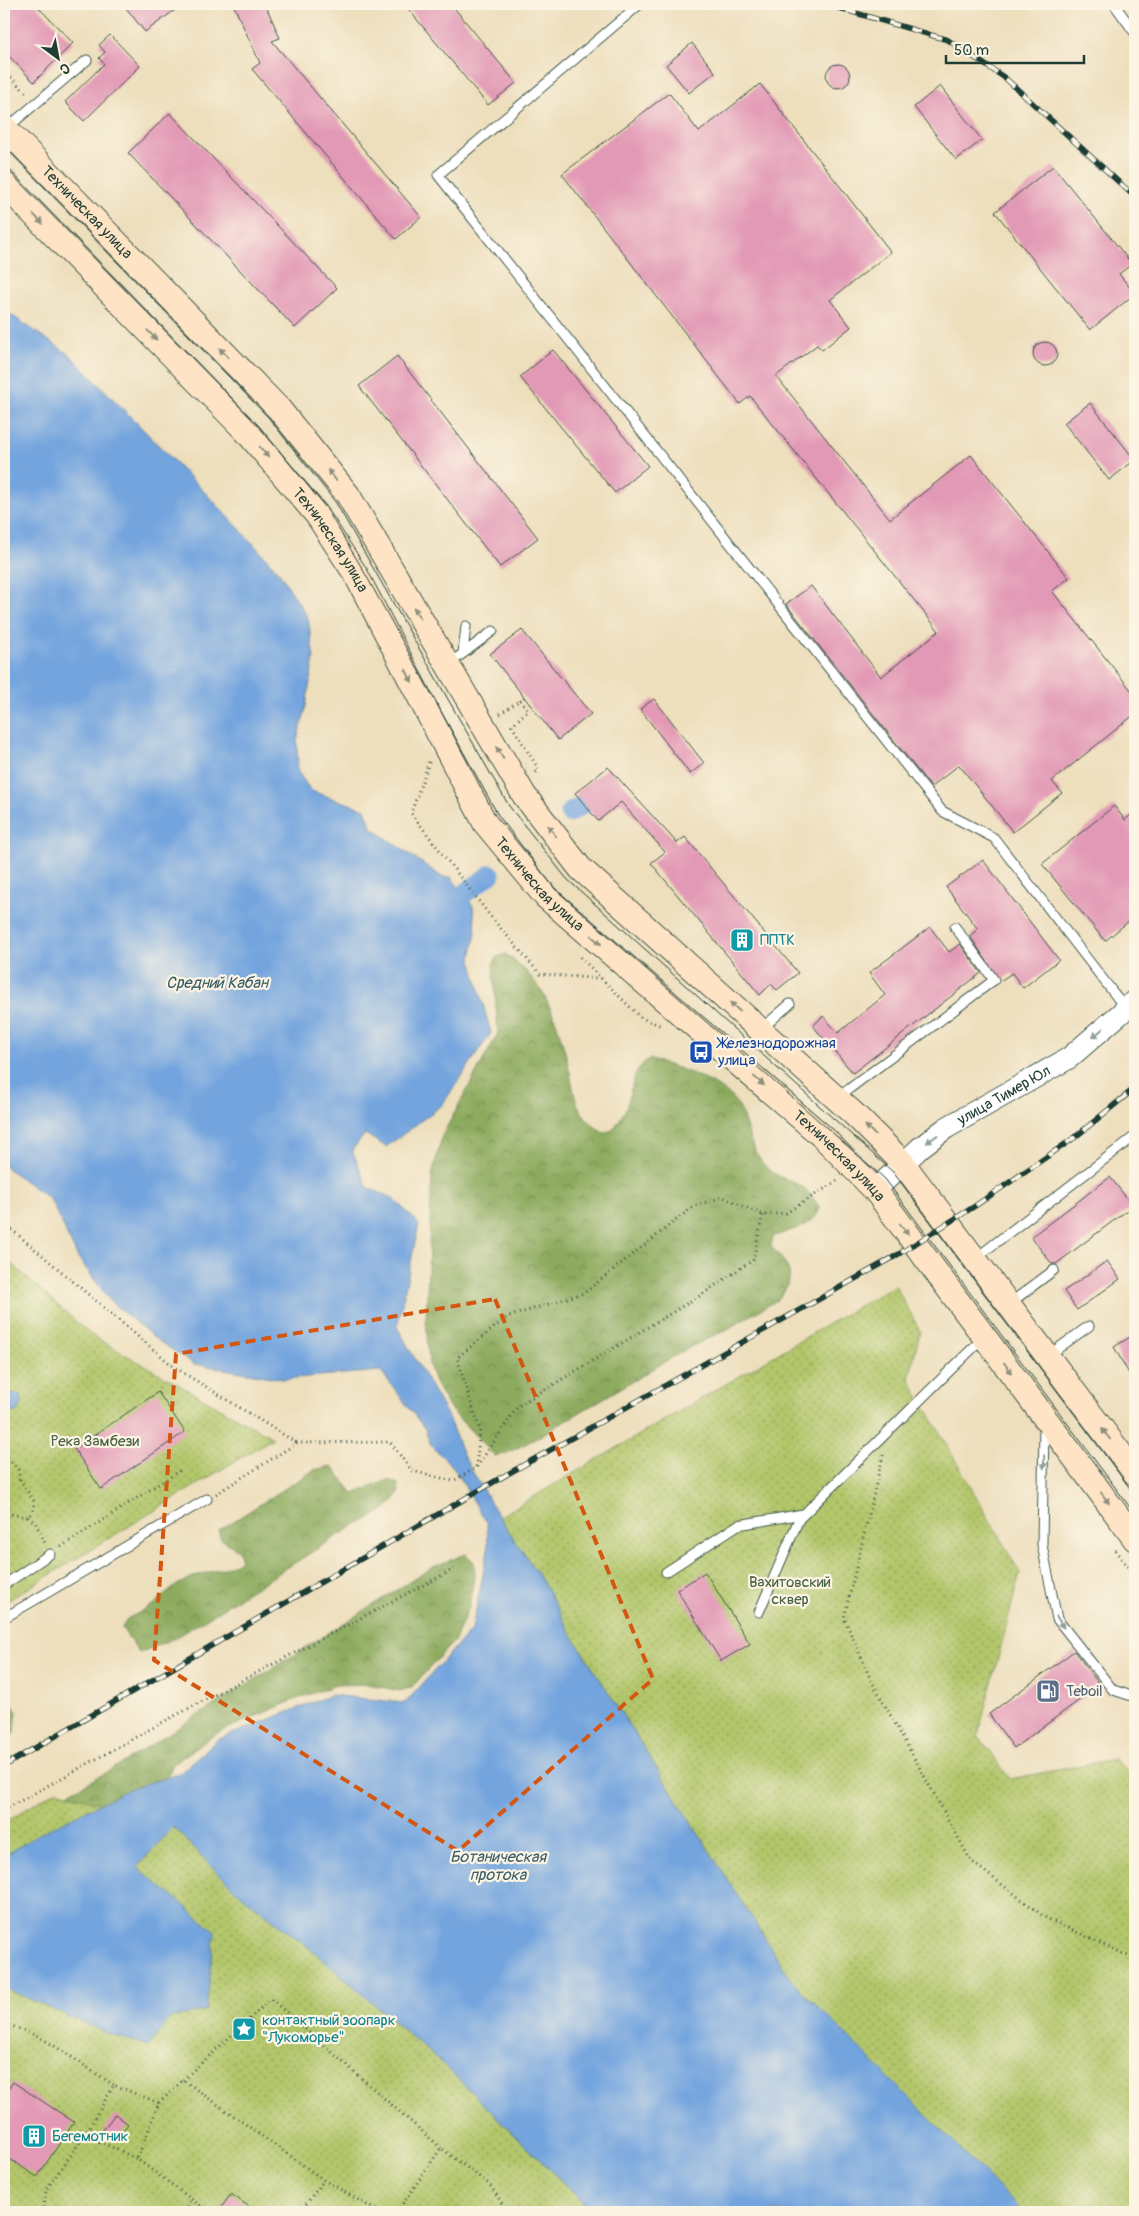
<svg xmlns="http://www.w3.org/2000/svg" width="1139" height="2216" viewBox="0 0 1139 2216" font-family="Pangolin,sans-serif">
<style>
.forest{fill:url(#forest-crowns);stroke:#567449}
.park{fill:url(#park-dots);stroke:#68824f}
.water{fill:#73a4de;stroke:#497089}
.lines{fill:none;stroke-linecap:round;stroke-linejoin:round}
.canal{stroke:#73a4de;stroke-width:19}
.building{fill:#e299b5}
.service-casing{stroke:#3e5548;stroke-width:11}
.tertiary-casing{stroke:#3e5548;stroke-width:23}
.secondary-casing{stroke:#3e5548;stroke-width:26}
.path{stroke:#3e5548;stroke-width:3;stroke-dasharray:1 4;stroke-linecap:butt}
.service{stroke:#fff;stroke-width:9}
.tertiary{stroke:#fff;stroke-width:21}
.secondary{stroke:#fee4c5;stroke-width:24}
.tram{stroke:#1f3d34;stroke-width:1}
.rail-casing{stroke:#1f3d34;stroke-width:5.5}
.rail{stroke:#fcf5e5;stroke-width:4;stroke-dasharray:11;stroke-linecap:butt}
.oneway{fill:#8e907c}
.oneway2{fill:#8f9e9a}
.marked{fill:none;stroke:#d45610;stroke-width:4;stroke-dasharray:10 6;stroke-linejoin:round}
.labels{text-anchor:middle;stroke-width:4.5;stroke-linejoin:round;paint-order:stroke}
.street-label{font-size:15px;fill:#1f3d34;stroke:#fcf5e5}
.culture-label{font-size:15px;fill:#0d838f;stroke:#fcf5e5;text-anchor:start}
.transit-label{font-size:15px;fill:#164399;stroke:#fcf5e5;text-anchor:start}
.park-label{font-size:15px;fill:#445f42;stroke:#fcf5e5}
.service-label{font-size:15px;fill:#4e5e75;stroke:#fcf5e5;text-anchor:start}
.water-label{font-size:16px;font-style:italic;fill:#385c67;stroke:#fcf5e5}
</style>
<defs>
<pattern id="forest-crowns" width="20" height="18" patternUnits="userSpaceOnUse" patternTransform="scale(1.25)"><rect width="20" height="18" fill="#8dab5e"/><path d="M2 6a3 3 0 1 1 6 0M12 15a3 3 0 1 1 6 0" fill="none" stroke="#738c4e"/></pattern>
<pattern id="park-dots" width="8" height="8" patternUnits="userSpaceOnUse" patternTransform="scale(1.25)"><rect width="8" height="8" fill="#b2c66a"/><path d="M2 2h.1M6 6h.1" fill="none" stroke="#90a258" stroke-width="1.8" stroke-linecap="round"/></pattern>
</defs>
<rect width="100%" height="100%" fill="#fcf5e5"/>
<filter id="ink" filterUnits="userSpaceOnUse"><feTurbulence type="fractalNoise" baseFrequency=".02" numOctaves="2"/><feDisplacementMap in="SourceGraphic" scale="10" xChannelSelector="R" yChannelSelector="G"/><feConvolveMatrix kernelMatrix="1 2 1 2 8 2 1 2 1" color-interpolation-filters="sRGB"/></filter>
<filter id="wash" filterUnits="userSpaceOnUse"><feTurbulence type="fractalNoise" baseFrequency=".0096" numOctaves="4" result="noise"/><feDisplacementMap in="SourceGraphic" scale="20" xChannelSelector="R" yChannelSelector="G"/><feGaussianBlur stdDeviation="1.12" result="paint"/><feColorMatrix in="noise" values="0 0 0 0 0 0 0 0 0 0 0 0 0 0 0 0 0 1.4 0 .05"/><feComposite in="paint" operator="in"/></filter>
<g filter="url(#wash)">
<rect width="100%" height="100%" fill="#eddebc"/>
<path class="forest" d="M 505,954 C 545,980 557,1019 568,1064 C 576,1097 572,1110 603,1133 L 613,1130 C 618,1122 624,1114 627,1105 C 633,1087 631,1071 649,1059 C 676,1067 730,1083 741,1111 C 749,1131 750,1150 766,1167 C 775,1177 791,1180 803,1187 C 809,1192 815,1201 820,1208 C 813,1229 790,1229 773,1237 L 771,1246 C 789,1267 799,1275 777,1300 L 724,1331 L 688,1348 L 535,1439 L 505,1454 L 495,1456 L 450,1409 L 435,1383 L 429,1364 L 426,1320 L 432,1175 L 442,1136 L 498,1033 L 493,965 L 497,957 Z
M 332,1466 L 353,1494 L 388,1480 L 398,1484 L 399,1493 C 390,1509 373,1518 355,1525 L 177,1637 L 139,1653 L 122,1628 L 127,1619 L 153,1605 L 177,1585 L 195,1576 L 228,1567 L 241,1560 L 238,1550 L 221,1539 L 218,1531 L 314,1470 Z
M 466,1554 L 474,1562 L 475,1573 L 469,1606 L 455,1640 L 412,1687 L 400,1691 L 367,1684 L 336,1685 L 294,1700 L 217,1733 L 173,1764 L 160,1793 L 99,1822 L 44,1806 L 111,1770 L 433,1567 Z
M 4,1690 L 17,1712 L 14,1733 L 4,1740 Z"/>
<path class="park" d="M 4,1257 L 91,1335 L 273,1438 L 4,1603 Z
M 895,1285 L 920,1331 L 909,1379 L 1020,1573 L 978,1735 L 1010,1779 L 1114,1759 L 1135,1778 L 1135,2212 L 1023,2212 L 792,1981 L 571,1634 L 541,1579 L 499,1517 Z
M 57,1790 L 173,1827 L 234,1889 L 312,1950 L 443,2064 L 593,2212 L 4,2212 L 4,1823 Z"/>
<path class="water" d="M 4,310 L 70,355 L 224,512 L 279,572 L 308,618 L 314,658 L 305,712 L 297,740 L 298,772 L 311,791 L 365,809 L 372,828 L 442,877 L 451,877 L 473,906 L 476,932 L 471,959 L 491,1033 L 442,1105 L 386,1147 L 365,1134 L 352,1150 L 368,1188 L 393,1198 L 419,1224 L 397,1327 L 447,1415 L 464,1457 L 499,1517 L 541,1579 L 571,1634 L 792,1981 L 1023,2212 L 593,2212 L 443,2064 L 312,1950 L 234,1889 L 173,1827 L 137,1867 L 215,1931 L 206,2010 L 170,2018 L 149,2046 L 109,2034 L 4,1988 L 4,1856 L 41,1833 L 131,1788 L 179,1774 L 217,1740 L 331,1695 L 405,1703 L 472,1629 L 488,1549 L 487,1523 L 453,1467 L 431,1445 L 425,1429 L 381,1371 L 283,1379 L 194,1364 L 160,1342 L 111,1302 L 77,1256 L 50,1199 L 4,1166 Z
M 10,1393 L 20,1395 L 22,1402 L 20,1409 L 13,1413 L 4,1413 L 4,1394 Z"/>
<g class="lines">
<path class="canal" d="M 569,813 L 584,804
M 464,894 L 491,874"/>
</g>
<g id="blocks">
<path class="building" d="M 4,4 L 35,4 L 73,43 L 34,82 L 4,51 Z
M 123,4 L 183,4 L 145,32 Z
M 233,4 L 265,4 L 280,38 L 272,41 L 421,217 L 396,239 L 252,69 L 260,63 Z
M 404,4 L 451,4 L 516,83 L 488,105 Z
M 110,35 L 140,66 L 84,121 L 65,102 L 104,64 L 99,58 L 105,52 L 99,45 Z
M 692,43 L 715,72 L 689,93 L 666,65 Z
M826 76a12 12 0 1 1 24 0a12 12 0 1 1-24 0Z
M 760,84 L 891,252 L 830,300 L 851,327 L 822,350 L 817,345 L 776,376 L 890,519 L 971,455 L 1069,578 L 1052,591 L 1135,695 L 1135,714 L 1052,781 L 1062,793 L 1013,832 L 959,765 L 931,787 L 786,604 L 811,586 L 881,677 L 939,631 L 750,396 L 740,404 L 562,174 L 669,93 L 699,132 Z
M 940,86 L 982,140 L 956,160 L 914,107 Z
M 170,113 L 337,288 L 295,328 L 128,153 Z
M 1053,166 L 1132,264 L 1119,274 L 1135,294 L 1090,330 L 995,212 Z
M1033 354a12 12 0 1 1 24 0a12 12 0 1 1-24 0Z
M 553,350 L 648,466 L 615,493 L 520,377 Z
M 397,356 L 538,538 L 500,567 L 359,386 Z
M 1090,403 L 1135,460 L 1109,480 L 1064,423 Z
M 522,630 L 591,714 L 558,740 L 490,654 Z
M 654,699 L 704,763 L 690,774 L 640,709 Z
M 608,767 L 677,843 L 685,837 L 798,973 L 777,990 L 771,984 L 760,995 L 651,863 L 665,852 L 621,802 L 598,821 L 575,793 Z
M 1114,806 L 1125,820 L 1135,812 L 1135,916 L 1105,941 L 1042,864 Z
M 983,860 L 1059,960 L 1023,988 L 1012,973 L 1000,981 L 970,936 L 978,929 L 946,887 Z
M 930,927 L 949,952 L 960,944 L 981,973 L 853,1073 L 813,1026 L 823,1016 L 838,1033 L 885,995 L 869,973 Z
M 1110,1177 L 1133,1206 L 1056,1264 L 1052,1264 L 1031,1237 Z
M 1107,1261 L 1120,1279 L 1077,1310 L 1064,1291 Z
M 1135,1334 L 1135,1384 L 1114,1347 Z
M 158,1392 L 185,1432 L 101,1489 L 74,1449 Z
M 705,1572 L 750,1644 L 721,1661 L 677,1590 Z
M 1074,1651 L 1100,1685 L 1014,1748 L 989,1714 Z
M 13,2082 L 74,2122 L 37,2177 L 4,2155 L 4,2095 Z
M 115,2114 L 128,2124 L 116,2140 L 103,2130 Z
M 231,2194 L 257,2212 L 218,2212 Z"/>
</g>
</g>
<g filter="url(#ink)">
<use href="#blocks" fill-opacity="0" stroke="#3e5548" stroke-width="1"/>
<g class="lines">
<g class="service-casing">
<path id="service" d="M 640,4 L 438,175 L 942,811 L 994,838 L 1126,1009
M 1114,4 L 1135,33
M 7,128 L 87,60
M 463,653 L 466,626
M 449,664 L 493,631
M 760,1030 L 790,1004
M 837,1098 L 994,980 L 955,927
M 976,1258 L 1135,1136
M 1009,1304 L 1054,1270
M 1049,1355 L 1089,1326
M 1044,1426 L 1042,1545 L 1057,1619 L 1113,1690 L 1135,1697
M 666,1572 L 738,1525 L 803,1514
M 4,1585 L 50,1554
M 759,1612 L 799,1519 L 983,1338
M 4,1618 L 207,1499"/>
</g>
<g class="tertiary-casing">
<g id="tertiary">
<path id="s1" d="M 875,1190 L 921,1147 L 946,1128 L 1069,1058 L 1135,1001"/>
</g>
</g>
<g class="secondary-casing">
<g id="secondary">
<path id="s2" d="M 4,127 L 279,409 L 348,495 L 524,795 L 580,868 L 856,1116 L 902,1162 L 1135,1473"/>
<path id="s3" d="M 4,184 L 246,431 L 317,515 L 356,575 L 485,823 L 546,897 L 824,1138 L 875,1190 L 1135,1539"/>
</g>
</g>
<path class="path" d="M 4,70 L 27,94
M 524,697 L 520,700 L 528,710 L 512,726 L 539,770 L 535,773
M 500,714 L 520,700
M 429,762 L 411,813 L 491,917 L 540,974 L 602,979
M 580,957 L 641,1018 L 662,1026
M 4,1223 L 174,1367 L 297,1443
M 4,1455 L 18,1469 L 20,1480 L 34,1501 L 33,1511 L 28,1517 L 12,1514 L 4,1506
M 883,1455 L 844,1618 L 871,1680 L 971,1861 L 1046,1918 L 1135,1959
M 476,1467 L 480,1431 L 457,1358 L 507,1317 L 584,1293 L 694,1206 L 723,1197 L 763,1215 L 786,1213 L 837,1181
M 216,1494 L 297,1443 L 390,1442 L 412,1471 L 453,1481 L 476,1468 L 518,1406 L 701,1295 L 753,1260 L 763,1215
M 28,1517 L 36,1524 L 45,1543
M 61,1547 L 182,1469
M 1115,1550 L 1135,1577
M 4,1810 L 163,1722 L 454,1569
M 4,2024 C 43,2033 80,2064 114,2085
M 183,2080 L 271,1999 L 441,2148
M 159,2103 L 183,2080 L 324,2180 L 379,2212
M 85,2135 L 137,2159 L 209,2212
M 47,2212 L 44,2207 L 46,2190 L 85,2135 L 114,2085 L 159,2103 L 137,2159
M 187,2212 L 190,2199
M 300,2212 L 324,2180
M 397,2212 L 441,2148 L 489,2184 L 508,2212"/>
<use href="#service" class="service"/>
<use href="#tertiary" class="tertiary"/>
<use href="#secondary" class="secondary"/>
<path class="tram" d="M 4,146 L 268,417 L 336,503 L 509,806 L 567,879 L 893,1172 L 1135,1495
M 4,164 L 259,426 L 326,508 L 362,568 L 498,815 L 555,889 L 885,1179 L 1135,1514"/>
<g class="rail-casing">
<path id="rail" d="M 825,4 L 948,40 L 1005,78 L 1135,197
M 4,1766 L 497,1480 L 894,1257 L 975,1206 L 1074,1138 L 1135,1088"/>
</g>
<use href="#rail" class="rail"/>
</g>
<defs><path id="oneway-solid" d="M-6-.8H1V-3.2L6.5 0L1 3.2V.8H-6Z" transform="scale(1.25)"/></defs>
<g class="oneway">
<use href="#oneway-solid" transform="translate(38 219) rotate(46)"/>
<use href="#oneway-solid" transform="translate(152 335) rotate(46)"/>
<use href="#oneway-solid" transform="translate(224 353) rotate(-134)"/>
<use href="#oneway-solid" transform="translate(264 452) rotate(50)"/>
<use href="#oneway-solid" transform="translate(332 475) rotate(-129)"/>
<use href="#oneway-solid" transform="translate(417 613) rotate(-120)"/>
<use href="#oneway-solid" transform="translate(409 676) rotate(63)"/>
<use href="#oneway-solid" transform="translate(500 753) rotate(-120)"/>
<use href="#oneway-solid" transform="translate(552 831) rotate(-127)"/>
<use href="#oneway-solid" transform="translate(596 940) rotate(41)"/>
<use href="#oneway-solid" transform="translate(735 1007) rotate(-138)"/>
<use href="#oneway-solid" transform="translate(759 1081) rotate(41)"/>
<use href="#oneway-solid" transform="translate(870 1130) rotate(-135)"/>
<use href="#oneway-solid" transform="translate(904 1229) rotate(53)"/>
<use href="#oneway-solid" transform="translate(1008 1368) rotate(53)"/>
<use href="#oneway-solid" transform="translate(1106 1434) rotate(-127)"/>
<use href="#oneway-solid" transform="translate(1105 1498) rotate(54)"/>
</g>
<g class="oneway2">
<use href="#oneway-solid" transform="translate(1098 1033) rotate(139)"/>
<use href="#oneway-solid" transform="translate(932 1139) rotate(144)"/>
<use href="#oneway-solid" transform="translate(1044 1462) rotate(91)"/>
<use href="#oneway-solid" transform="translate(1060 1622) rotate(58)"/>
</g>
</g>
<path class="marked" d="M 495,1299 L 653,1679 L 458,1851 L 154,1660 L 176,1354 Z"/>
<defs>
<g id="building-square" transform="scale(1.25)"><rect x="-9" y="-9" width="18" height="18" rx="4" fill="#0f9aa8" stroke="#fcf5e5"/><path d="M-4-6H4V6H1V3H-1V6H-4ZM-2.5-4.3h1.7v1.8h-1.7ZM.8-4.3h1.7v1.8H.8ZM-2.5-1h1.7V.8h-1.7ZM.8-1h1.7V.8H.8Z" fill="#fff"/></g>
<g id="bus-square" transform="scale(1.25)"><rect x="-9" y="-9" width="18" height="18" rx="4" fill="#1a4fb4" stroke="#fcf5e5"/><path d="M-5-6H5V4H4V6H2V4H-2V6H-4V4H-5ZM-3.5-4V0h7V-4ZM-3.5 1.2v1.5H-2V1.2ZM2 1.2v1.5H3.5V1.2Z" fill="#fff"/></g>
<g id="fuel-square" transform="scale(1.25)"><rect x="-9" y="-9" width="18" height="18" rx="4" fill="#5c6f8a" stroke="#fcf5e5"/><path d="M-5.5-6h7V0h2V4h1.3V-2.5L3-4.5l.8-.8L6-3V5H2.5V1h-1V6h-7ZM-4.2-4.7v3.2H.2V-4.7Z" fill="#fff"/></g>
<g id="sight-square" transform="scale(1.25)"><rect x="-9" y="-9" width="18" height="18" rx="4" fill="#0f9aa8" stroke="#fcf5e5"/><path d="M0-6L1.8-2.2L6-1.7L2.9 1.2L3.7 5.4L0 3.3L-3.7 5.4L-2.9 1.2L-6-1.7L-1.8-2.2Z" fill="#fff"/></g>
</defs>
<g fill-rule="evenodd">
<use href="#building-square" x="742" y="940"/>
<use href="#bus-square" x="701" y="1052"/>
<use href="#fuel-square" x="1048" y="1691"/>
<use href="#sight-square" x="244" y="2029"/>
<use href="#building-square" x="34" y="2136"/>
</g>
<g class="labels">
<g class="street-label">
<text dy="5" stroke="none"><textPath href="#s2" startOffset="119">Техническая улица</textPath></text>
<text dy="5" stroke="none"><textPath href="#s3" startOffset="484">Техническая улица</textPath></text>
<text dy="5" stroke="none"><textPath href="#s3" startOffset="889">Техническая улица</textPath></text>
<text dy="5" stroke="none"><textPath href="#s1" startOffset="161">улица Тимер Юл</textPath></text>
<text dy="5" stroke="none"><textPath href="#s3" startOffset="1294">Техническая улица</textPath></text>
</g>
<g class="culture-label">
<text x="760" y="945">ППТК</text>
<text x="262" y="2025">контактный зоопарк<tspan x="262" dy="17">"Лукоморье"</tspan></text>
<text x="52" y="2141">Бегемотник</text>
</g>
<g class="transit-label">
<text x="718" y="1048">Железнодорожная<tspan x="718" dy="17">улица</tspan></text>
</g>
<g class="park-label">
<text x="95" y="1446">Река Замбези</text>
<text x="790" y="1587">Вахитовский<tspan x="790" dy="17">сквер</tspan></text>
</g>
<g class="service-label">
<text x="1066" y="1696">Teboil</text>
</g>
<g class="water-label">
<text x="217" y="988">Средний Кабан</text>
<text x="498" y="1862">Ботаническая<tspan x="498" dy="18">протока</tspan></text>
</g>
</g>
<rect width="1139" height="2216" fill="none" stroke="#fcf5e5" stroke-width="20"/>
<g transform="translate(58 58) rotate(148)" stroke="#fcf5e5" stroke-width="4" paint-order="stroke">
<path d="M0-4L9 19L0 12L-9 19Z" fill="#1f3d34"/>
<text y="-8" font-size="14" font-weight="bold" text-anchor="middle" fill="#1f3d34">С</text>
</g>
<path d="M946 55v8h138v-8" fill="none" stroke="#1f3d34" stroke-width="2.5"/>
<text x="954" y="55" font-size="15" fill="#1f3d34" stroke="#fcf5e5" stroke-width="4" paint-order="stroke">50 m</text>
</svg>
